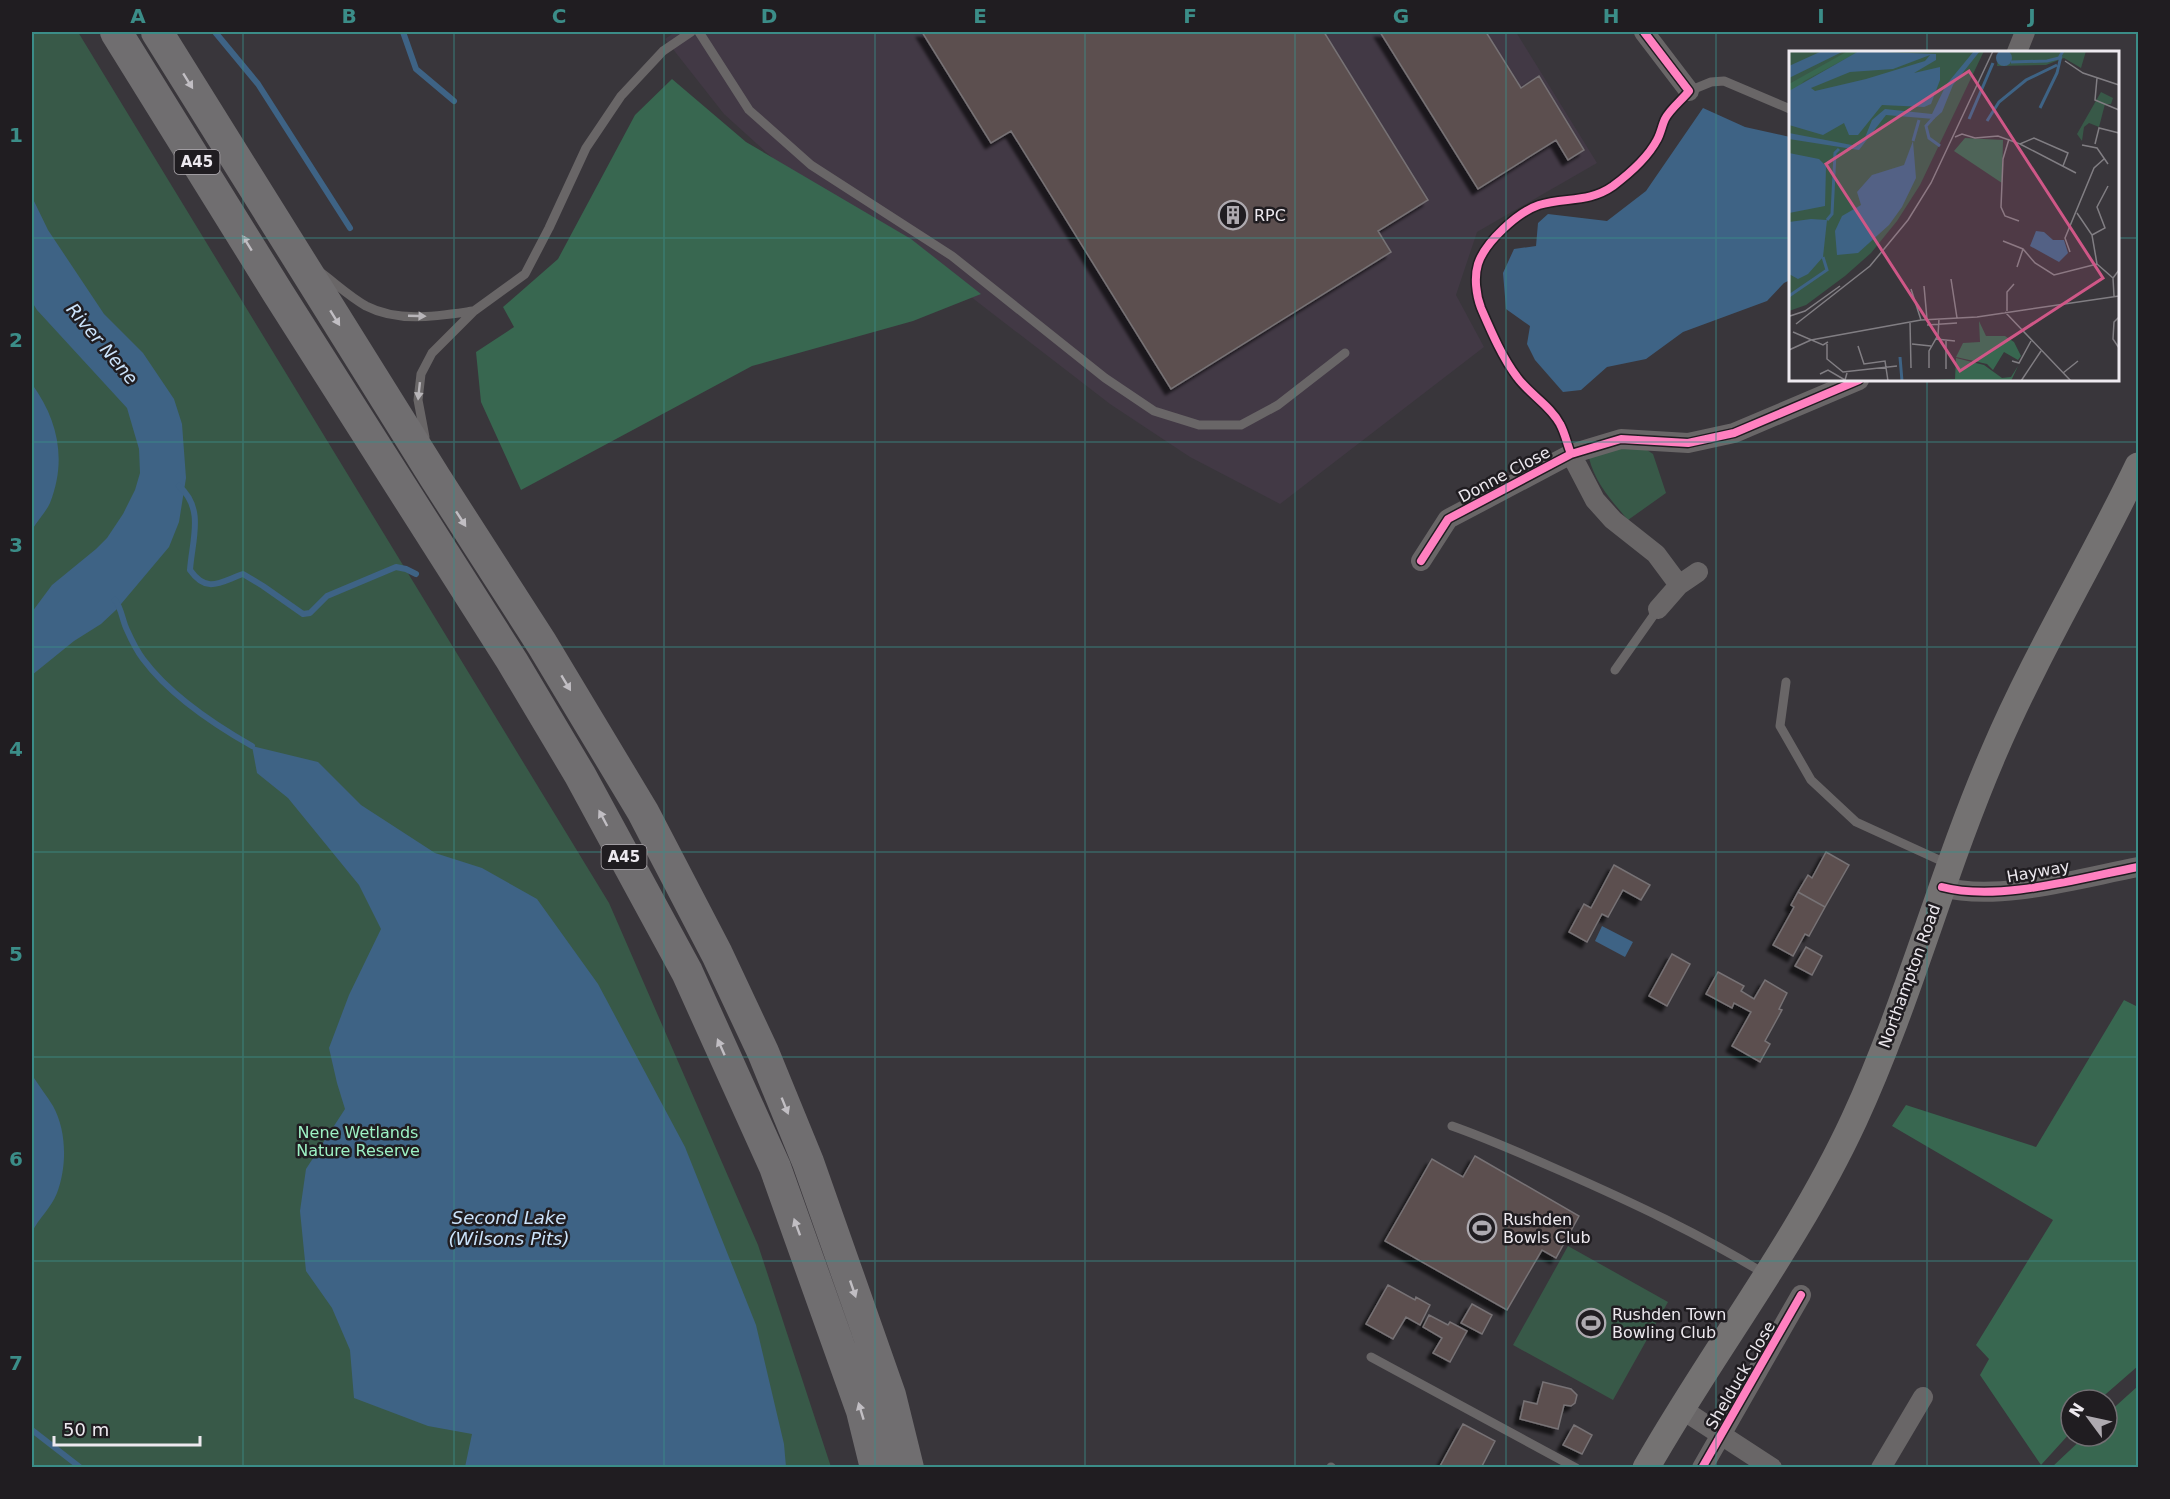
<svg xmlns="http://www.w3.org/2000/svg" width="2170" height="1499" viewBox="0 0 2170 1499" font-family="'DejaVu Sans',sans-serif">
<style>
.built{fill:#423945}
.green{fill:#385948}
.forest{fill:#386750}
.water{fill:#3e6385}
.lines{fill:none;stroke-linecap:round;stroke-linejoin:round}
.stream{stroke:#3e6385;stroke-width:6}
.building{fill:#5b4f4f;stroke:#777275;stroke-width:1.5;filter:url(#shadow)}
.service{stroke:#696667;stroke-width:9}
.minor{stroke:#696667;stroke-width:20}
.secondary{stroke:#747272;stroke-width:27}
.trunk{stroke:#706e70;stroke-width:32}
.cycleway-casing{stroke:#201d21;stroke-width:11}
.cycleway{stroke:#ff80c0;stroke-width:8}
.oneway{fill:#c1bec3}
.oneway2{fill:#b8b5b9}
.grid{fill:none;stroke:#3b8d88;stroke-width:1.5;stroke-opacity:0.55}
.labels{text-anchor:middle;stroke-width:5;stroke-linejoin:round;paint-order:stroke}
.shield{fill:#201d21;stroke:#b0acb1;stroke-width:1.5}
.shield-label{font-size:15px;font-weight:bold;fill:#ede9ef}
.poi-label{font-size:16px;fill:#ede9ef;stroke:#201d21;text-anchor:start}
.street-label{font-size:16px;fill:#ede9ef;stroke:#201d21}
.park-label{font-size:16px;fill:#9df1c4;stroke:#201d21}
.water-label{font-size:18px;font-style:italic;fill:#cbe3fb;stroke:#201d21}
.inset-river{fill:none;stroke:#3e6385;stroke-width:3}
.inset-road{fill:none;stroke:#817e83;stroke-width:1.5}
.view{fill:#cf5787;fill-opacity:0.15;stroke:#cf5787;stroke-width:3}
.inset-edge{fill:none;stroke:#ede9ef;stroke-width:3}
.neatline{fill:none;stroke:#3b8d88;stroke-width:2}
.grid-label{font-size:20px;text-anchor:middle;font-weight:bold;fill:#3b8d88}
</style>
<defs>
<filter id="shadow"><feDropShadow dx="-5.5" dy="5.5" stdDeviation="1.5" flood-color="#0009"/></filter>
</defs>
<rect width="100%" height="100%" fill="#39363b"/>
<path class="built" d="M 675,32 L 1516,32 L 1597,163 L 1477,232 L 1456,295 L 1484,347 L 1280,504 L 1190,457 L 1110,404 L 975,300 L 897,234 L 777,162 L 724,114 L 665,39 Z"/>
<path class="green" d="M 32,32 L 78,32 L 609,903 L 758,1245 L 831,1467 L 32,1467 Z
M 1641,446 L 1653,454 L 1666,493 L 1628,520 C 1612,501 1595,483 1589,458 L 1594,451 Z
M 1568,1246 L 1668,1302 L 1613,1400 L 1513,1345 Z"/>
<path class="forest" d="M 672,79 L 746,142 L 911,239 L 981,294 L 913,321 L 752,366 L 521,490 L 481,402 L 476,352 L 514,327 L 503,307 L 558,259 L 635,115 Z
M 2124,1000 L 2138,1007 L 2138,1366 L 2099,1400 L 2071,1400 L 2071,1432 L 2041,1465 L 1980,1375 L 1989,1359 L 1976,1345 L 2053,1220 L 1892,1126 L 1906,1105 L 2036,1147 Z
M 2138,1386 L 2138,1467 L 2052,1467 L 2085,1436 L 2107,1436 L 2107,1414 Z"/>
<path class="water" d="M 1703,108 L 1745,127 L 1790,137 L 1790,280 L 1784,283 L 1767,301 L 1683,332 L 1646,359 L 1607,367 L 1581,390 L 1563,392 L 1535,360 L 1527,344 L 1530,326 L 1506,309 L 1503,273 L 1514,249 L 1536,246 L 1538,223 L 1548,214 L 1607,221 L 1646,191 Z
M 32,197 L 48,230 L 104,314 L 143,353 L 174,399 L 182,424 L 186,478 L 179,522 L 169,547 L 116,610 L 101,624 L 74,641 L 32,675 L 32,612 L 52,585 L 96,549 L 107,538 L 123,514 L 135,490 L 140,473 L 139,449 L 127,408 L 37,310 L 32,302 Z
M 32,384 C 58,420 67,460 50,503 C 46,512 37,521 32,530 Z
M 252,746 L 318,762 L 361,805 L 435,853 L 482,868 L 537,899 L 598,984 L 685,1147 L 756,1325 L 784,1444 L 786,1467 L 465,1467 L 472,1434 L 428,1426 L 354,1398 L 350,1350 L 332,1308 L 306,1271 L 300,1211 L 306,1169 L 345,1109 L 337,1083 L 329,1048 L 349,995 L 381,929 L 359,885 L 288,798 L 257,773 Z
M 1602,926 L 1633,942 L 1625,957 L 1595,941 Z
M 32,1075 C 39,1086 47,1096 53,1106 C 67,1131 67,1167 57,1193 C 51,1208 39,1218 32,1232 Z"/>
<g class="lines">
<path class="stream" d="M 215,32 L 258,84 L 350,228
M 403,32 L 416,69 L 454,101
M 179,486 C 205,509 192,540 190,570 C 207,594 220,582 243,574 L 263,586 L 303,614 L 310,613 L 327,596 L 396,567 L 406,569 L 416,574
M 115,600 C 122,609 122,620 127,630 C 131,639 137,651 143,659 C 169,694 215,725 252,746
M 32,1430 L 81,1468"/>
</g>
<path class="building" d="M 922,32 L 1324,32 L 1428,200 L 1378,231 L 1391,252 L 1171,389 L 1011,131 L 991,143 Z
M 1380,32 L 1486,32 L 1521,88 L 1539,76 L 1584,150 L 1568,160 L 1556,140 L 1478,189 Z
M 1826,852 L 1849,865 L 1825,907 L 1798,892 L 1808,875 L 1812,878 Z
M 1614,865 L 1650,885 L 1641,900 L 1623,890 L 1608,917 L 1602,914 L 1587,942 L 1569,932 L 1584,904 L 1591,908 Z
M 1798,892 L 1825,907 L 1809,936 L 1805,934 L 1793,956 L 1773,945 L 1794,907 L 1791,905 Z
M 1806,947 L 1822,956 L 1812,975 L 1795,966 Z
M 1672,954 L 1690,964 L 1667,1006 L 1649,996 Z
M 1718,972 L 1744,986 L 1741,991 L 1754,999 L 1765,980 L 1787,993 L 1779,1009 L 1782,1010 L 1765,1041 L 1770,1044 L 1760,1062 L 1732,1046 L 1751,1012 L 1734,1003 L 1732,1008 L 1706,994 Z
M 1475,1156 L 1579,1216 L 1556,1258 L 1542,1250 L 1507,1310 L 1385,1241 L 1432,1159 L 1463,1177 Z
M 1388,1285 L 1415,1300 L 1416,1297 L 1430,1305 L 1420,1325 L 1406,1317 L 1393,1339 L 1366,1324 Z
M 1472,1304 L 1492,1315 L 1482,1334 L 1461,1323 Z
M 1429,1315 L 1448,1325 L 1450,1322 L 1467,1331 L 1450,1362 L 1433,1353 L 1442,1338 L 1423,1327 Z
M 1543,1382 L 1571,1389 L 1577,1395 L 1575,1403 L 1571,1406 L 1564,1405 L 1558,1429 L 1520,1419 L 1524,1401 L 1537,1404 Z
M 1463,1424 L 1495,1441 L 1481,1468 L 1439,1468 Z
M 1574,1425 L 1592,1435 L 1582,1454 L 1563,1445 Z"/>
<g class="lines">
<path class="service" d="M 699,32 L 749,110 L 811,165 L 952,256 L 1105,378 L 1154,411 L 1199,425 L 1241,425 L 1278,405 L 1345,353
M 1689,91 L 1711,82 L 1724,81 L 1790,109
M 320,272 C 335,283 350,297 366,306 C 399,323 438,316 473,311
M 425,437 L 418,400 L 421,374 L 432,353 L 474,311 L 525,274 L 549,228 L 586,148 L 621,96 L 663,51 L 691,32
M 1615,670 L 1658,609
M 1786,682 L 1780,726 L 1811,780 L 1856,822 L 1948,864
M 1452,1126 C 1489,1139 1525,1155 1561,1171 C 1631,1202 1700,1234 1765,1274
M 1371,1357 L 1576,1468
M 1331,1467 L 1332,1468"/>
<path class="minor" d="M 1644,32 L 1689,91
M 2017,52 L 2025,32
M 1571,454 L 1595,500 L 1613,520 L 1656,554 L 1679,585
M 1421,561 L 1448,519 L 1571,454 L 1621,439 L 1688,443 L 1734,433 L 1859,380
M 1658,609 L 1679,585 L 1698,572
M 1942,887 C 1999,902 2080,878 2138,867
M 1680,1408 L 1772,1468
M 1702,1468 L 1801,1295
M 1881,1468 L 1923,1397"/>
<path class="secondary" d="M 1646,1468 C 1713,1350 1797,1243 1854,1120 C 1909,1001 1942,872 1994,752 C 2036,654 2092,562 2138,466"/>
<path class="trunk" d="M 116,32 L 278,293 L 512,661 L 580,775 L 687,972 L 775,1167 L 862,1411 L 876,1468
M 157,32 L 436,479 L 542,644 L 643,812 L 717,954 L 763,1052 L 808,1162 L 890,1395 L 908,1468"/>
<g class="cycleway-casing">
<path id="cycleway" d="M 1571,454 C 1567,444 1565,433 1560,424 C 1550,405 1529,394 1517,377 C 1502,357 1491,331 1481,308 C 1476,295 1474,277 1478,264 C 1485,242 1518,212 1539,205 C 1565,197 1589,203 1613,186 C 1629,174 1648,157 1657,140 C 1661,133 1662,125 1665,119 C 1670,109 1682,100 1689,91 L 1644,32
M 1421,561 L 1448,519 L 1571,454 L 1621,439 L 1688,443 L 1734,433 L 1859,380
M 1942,887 C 1999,902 2080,878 2138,867
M 1702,1468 L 1801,1295"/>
</g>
<use href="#cycleway" class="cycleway"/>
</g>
<defs><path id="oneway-solid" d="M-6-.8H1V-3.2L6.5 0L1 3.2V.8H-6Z" transform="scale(1.5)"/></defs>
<g class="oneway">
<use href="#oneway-solid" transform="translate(188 81) rotate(58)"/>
<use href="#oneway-solid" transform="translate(247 243) rotate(-122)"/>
<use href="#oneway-solid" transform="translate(335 318) rotate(58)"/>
<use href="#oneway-solid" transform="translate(461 519) rotate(57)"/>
<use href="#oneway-solid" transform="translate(566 683) rotate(59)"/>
<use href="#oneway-solid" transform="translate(603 818) rotate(-118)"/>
<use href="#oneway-solid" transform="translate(721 1047) rotate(-114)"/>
<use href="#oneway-solid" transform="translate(785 1106) rotate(68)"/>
<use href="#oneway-solid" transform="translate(797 1227) rotate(-110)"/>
<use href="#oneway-solid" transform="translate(853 1289) rotate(71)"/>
<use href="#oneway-solid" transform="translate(861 1411) rotate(-107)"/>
</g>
<g class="oneway2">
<use href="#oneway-solid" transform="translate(417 316) rotate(2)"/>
<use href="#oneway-solid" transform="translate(419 391) rotate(96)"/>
</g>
<path class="grid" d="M 243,32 L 243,1468M 454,32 L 454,1468M 664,32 L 664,1468M 875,32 L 875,1468M 1085,32 L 1085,1468M 1295,32 L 1295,1468M 1506,32 L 1506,1468M 1716,32 L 1716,1468M 1927,32 L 1927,52M 32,238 L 1790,238M 2118,238 L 2138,238M 1927,380 L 1927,1468M 32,442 L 2138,442M 32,647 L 2138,647M 32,852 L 2138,852M 32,1057 L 2138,1057M 32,1261 L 2138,1261"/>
<defs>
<g id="building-ring" transform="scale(1.5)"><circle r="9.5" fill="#201d21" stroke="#aeaab0" stroke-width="1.5"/><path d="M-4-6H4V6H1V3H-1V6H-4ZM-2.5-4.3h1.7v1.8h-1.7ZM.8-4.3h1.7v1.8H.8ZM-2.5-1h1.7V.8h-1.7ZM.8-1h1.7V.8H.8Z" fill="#aeaab0"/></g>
<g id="stadium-ring" transform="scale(1.5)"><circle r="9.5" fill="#201d21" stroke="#aeaab0" stroke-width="1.5"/><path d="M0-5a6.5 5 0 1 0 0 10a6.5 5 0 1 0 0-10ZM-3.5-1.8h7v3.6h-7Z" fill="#aeaab0"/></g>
</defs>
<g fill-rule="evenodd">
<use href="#building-ring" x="1233" y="215"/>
<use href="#stadium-ring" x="1482" y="1228"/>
<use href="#stadium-ring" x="1591" y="1323"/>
</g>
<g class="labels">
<g class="shield">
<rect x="174.5" y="150" width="45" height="24" rx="4.5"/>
<rect x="601.5" y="845" width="45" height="24" rx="4.5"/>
</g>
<g class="shield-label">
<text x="197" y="167">A45</text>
<text x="624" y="862">A45</text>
</g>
<g class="poi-label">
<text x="1254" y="221">RPC</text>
<text x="1503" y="1225">Rushden<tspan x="1503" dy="18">Bowls Club</tspan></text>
<text x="1612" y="1320">Rushden Town<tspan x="1612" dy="18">Bowling Club</tspan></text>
</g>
<g class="street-label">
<text transform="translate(1504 474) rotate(-28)" y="6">Donne Close</text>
<text transform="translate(2038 871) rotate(-10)" y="6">Hayway</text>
<text transform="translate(1909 976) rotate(-70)" y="6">Northampton Road</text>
<text transform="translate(1740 1375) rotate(-60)" y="6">Shelduck Close</text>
</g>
<g class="park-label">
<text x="358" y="1138">Nene Wetlands<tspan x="358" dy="18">Nature Reserve</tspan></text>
</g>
<g class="water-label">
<text transform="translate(102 344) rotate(50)" y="6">River Nene</text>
<text x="509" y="1224">Second Lake<tspan x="509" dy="21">(Wilsons Pits)</tspan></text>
</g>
</g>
<g transform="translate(1789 51)">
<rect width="330" height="330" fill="#39363b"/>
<path d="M 0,0 L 195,0 L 131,134 L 108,170 L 82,202 L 56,225 L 17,254 L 0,260 ZM 210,0 L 297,0 L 292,17 L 275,7 L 257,14 L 208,15 ZM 312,41 L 324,47 L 322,53 L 316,53 L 310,76 L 300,72 L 295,76 L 293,90 L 288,83 Z" fill="#385948"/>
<path d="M 59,0 L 71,0 L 15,30 L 0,45 L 0,33 ZM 176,87 L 214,89 L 213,132 L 165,100 ZM 190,270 L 197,285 L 216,285 L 225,291 L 232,305 L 229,309 L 215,301 L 204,319 L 198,313 L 167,306 L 174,292 L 191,291 ZM 167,307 L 195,314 L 213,327 L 222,326 L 229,315 L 222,330 L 115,330 L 166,328 Z" fill="#386750"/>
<path d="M207 7a8 8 0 1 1 16 0a8 8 0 1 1-16 0ZM 33,0 L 55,0 L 0,27 L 0,15 ZM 70,0 L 147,3 L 147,9 L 125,22 L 151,16 L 151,29 L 142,53 L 135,56 L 93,54 L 69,84 L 60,84 L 55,72 L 34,84 L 0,74 L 0,40 ZM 141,4 L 136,10 L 77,28 L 26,40 L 22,37 L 61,21 L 104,18 ZM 185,0 L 191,0 L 164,34 L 153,61 L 145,68 L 97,64 L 70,99 L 0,88 L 0,82 L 68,95 L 75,89 L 83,69 L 96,58 L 143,63 L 157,34 ZM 124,90 L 127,127 L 113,156 L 100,174 L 69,202 L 48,204 L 46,180 L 53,165 L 72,154 L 68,141 L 83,124 L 115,114 ZM 0,102 L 30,108 L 37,115 L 36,155 L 0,162 ZM 22,168 L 38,169 L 34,206 L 19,223 L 9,228 L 0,223 L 0,171 ZM 247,180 L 255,181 L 264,189 L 275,189 L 279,202 L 270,211 L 241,195 Z" fill="#3e6385" fill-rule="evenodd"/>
<path class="inset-river" d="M 222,11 L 258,10 L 270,7 L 274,0M 251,57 L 268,22 L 272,5M 145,66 L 137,75 L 140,87 L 151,95M 180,68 L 204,12M 198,70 L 210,51 L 237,29 L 268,14M 124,90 L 130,69M 38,169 L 43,163 L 46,102 L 50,98M 0,245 L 38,219 L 34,206M 111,306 L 113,330"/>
<path class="inset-road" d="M 276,10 L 294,22 L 330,34M 308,27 L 306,49 L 330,59M 166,86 L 173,83 L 186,87 L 209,85 L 231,93 L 245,87 L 279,102 L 274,115M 220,88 L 214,108 L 212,156 L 216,165 L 230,170M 231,93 L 287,122M 306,93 L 310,77 L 330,82M 293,94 L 308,97 L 319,113M 288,162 L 303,184 L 308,213M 303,184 L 316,177 L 308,156 L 319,135M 214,190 L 234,198 L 246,212 L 265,224 L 308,213M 281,201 L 276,187 L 305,117 L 315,108M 308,213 L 324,227M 228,216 L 234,198M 162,228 L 168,267M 135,235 L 138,268M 122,238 L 132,269M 325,245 L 324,227 L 330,219M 218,260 L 218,241 L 225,233M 216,261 L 282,330M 1,265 L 16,260 L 51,235M 330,266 L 325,271 L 324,288 L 330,297M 121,271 L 122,317M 7,273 L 81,215 L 119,169 L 142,132 L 204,0M 138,274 L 168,272M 4,281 L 34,294 L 39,291M 147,288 L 166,290M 22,289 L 132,269 L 188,266 L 330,245M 157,290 L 157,318M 38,293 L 38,308 L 54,321 L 108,315M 123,293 L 142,295M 69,295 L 75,313 L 96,310 L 99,330M 0,299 L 22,289M 223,310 L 230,312 L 242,290M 140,317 L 140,300 L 149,284 L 150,268M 274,322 L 289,310M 31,323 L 39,319 L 56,329 L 58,322M 232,330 L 252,300"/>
<path class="view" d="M 180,20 L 314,227 L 171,320 L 37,113 Z"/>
<rect width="330" height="330" class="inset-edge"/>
</g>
<rect width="2170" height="1499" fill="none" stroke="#201d21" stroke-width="66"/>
<g transform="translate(2089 1418) rotate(303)"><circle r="28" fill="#201d21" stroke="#726f73" stroke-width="1.5"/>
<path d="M0-4.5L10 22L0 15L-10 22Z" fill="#aeaab0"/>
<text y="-9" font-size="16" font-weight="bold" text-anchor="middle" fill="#ede9ef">N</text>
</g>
<path d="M54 1436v9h146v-9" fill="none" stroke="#ede9ef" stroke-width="3"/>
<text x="63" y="1436" font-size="18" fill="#ede9ef" stroke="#201d21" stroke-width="4.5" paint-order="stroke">50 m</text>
<rect x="33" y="33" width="2104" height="1433" class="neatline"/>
<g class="grid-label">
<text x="138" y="23">A</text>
<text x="349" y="23">B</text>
<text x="559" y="23">C</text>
<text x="769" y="23">D</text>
<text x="980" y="23">E</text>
<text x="1190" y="23">F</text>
<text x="1401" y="23">G</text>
<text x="1611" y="23">H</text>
<text x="1821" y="23">I</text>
<text x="2032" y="23">J</text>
<text x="16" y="142">1</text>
<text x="16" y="347">2</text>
<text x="16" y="552">3</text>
<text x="16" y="756">4</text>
<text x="16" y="961">5</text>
<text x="16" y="1166">6</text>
<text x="16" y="1370">7</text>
</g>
</svg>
